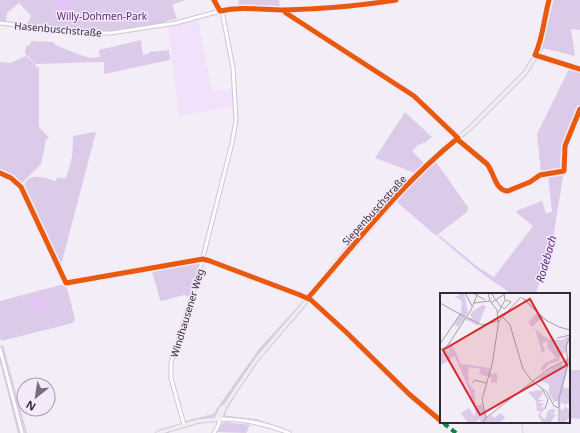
<svg xmlns="http://www.w3.org/2000/svg" width="580" height="433" viewBox="0 0 580 433" font-family="'Noto Sans',sans-serif">
<style>
.built{fill:#f1e1fa}
.green{fill:#dccbe8}
.water{fill:#e4c4f7}
.lines{fill:none;stroke-linecap:round;stroke-linejoin:round}
.stream{stroke:#e4c4f7;stroke-width:1}
.minor-casing{stroke:#cec7d2;stroke-width:5}
.major-casing{stroke:#cecad0;stroke-width:5.5}
.minor{stroke:#fdfcfe;stroke-width:3}
.major{stroke:#f0ecf3;stroke-width:3.5}
.quiet{stroke:#00873e;stroke-width:4;stroke-dasharray:8 4;stroke-linecap:butt}
.cycleway-casing{stroke:#f4e9fb;stroke-width:8}
.cycleway{stroke:#e8590c;stroke-width:5}
.labels{text-anchor:middle;stroke-width:3;stroke-linejoin:round;paint-order:stroke}
.park-label{font-size:10px;fill:#5b2775;stroke:#f4e9fb}
.street-label{font-size:10px;fill:#322b36;stroke:#f4e9fb}
.water-label{font-size:11px;font-style:italic;fill:#5c2776;stroke:#f4e9fb}
.inset-river{fill:none;stroke:#e4c4f7;stroke-width:2}
.inset-road{fill:none;stroke:#a69faa;stroke-width:1}
.view{fill:#d62828;fill-opacity:0.15;stroke:#d62828;stroke-width:2}
.inset-edge{fill:none;stroke:#322b36;stroke-width:2}
</style>
<rect width="100%" height="100%" fill="#f3edf7"/>
<path class="built" d="M 198,20 L 212,92 L 234,88 L 235,106 L 179,116 L 168,27 Z"/>
<path class="green" d="M 0,0 L 185,0 L 172,5 L 177,19 L 166,21 L 166,23 L 117,31 L 89,32 L 27,24 L 31,16 L 19,3 L 7,13 L 6,22 L 0,21 Z
M 239,0 L 279,0 L 280,7 L 238,7 Z
M 553,0 L 580,0 L 580,30 L 571,29 L 575,56 L 542,48 Z
M 288,11 L 289,13 L 415,93 L 412,94 L 292,17 L 288,13 Z
M 141,40 L 143,55 L 149,54 L 149,52 L 169,50 L 170,60 L 104,74 L 104,62 L 36,64 L 25,54 L 26,46 L 30,45 L 31,41 L 54,42 L 54,44 C 62,48 82,56 91,58 C 94,58 97,57 100,57 L 99,50 Z
M 26,56 L 36,65 L 36,67 L 39,67 L 39,127 L 49,138 L 46,140 L 41,164 L 21,184 L 0,172 L 0,62 L 10,63 Z
M 570,67 L 580,69 L 580,106 L 564,145 L 563,168 L 560,171 L 541,173 L 537,134 Z
M 405,112 L 432,137 L 425,143 L 424,142 L 420,145 L 419,144 L 412,151 L 424,163 L 426,163 L 415,173 L 375,158 Z
M 96,132 L 60,269 L 23,190 C 26,171 42,177 56,181 L 57,177 L 65,179 C 72,165 73,151 73,136 Z
M 434,159 L 468,207 L 467,212 L 437,235 L 434,234 L 398,203 L 398,198 Z
M 560,172 L 563,173 L 563,177 L 552,243 L 535,294 L 512,294 L 484,275 L 439,237 L 440,236 L 479,268 L 494,277 L 533,226 L 518,214 L 516,211 L 542,201 L 546,213 L 552,212 L 548,174 Z
M 412,174 L 413,175 L 413,176 L 374,215 L 306,296 L 359,230 Z
M 414,176 L 381,211 L 307,296 L 375,215 Z
M 394,202 L 394,205 L 312,298 L 351,250 Z
M 196,260 L 201,261 L 191,297 L 184,295 L 162,301 L 160,300 L 151,268 Z
M 64,284 L 67,288 L 75,319 L 73,323 L 1,341 L 0,337 L 0,301 Z
M 304,298 L 263,346 L 304,300 L 253,362 L 215,416 L 213,418 L 220,406 L 212,418 L 186,422 L 183,418 L 186,421 L 189,420 L 213,414 L 259,349 Z
M 309,301 L 310,301 L 259,360 L 239,388 L 225,413 L 225,415 L 228,416 L 257,419 L 295,433 L 264,422 L 250,419 L 225,417 L 224,414 L 225,409 L 256,362 Z
M 1,345 L 3,345 L 27,433 L 25,433 L 4,353 L 24,433 Z
M 0,355 L 20,433 L 18,433 L 0,362 Z
M 569,370 L 580,370 L 580,419 L 569,418 Z
M 225,422 L 250,425 L 246,433 L 217,432 L 222,424 Z"/>
<path class="water" d="M 55,0 L 70,0 L 72,6 C 68,11 60,15 54,13 L 51,9 Z
M 40,294 L 47,306 L 46,312 L 32,305 L 31,302 L 33,297 Z"/>
<g class="lines">
<path class="stream" d="M 548,163 L 549,161 L 548,158 L 550,152 C 541,141 548,133 557,127 L 556,120 L 563,118 L 566,115 L 570,105 L 580,91
M 399,203 L 476,268 L 514,294
M 535,294 L 552,245 L 553,236 L 555,222 L 550,176
M 522,422 L 523,433"/>
<g class="minor-casing">
<path id="minor" d="M 0,23 L 84,33 L 111,33 L 176,23 L 220,11 L 237,8 L 308,9 L 365,5 L 396,0
M 414,96 L 458,138
M 457,139 L 489,166 L 499,187 L 505,191 L 516,188 L 530,182
M 0,349 L 22,433
M 184,425 L 171,378 L 171,363 L 198,277 L 232,143 L 236,120 L 233,68 L 223,16 L 214,0
M 214,433 L 218,426 L 220,419 C 244,419 267,424 289,433"/>
</g>
<g class="major-casing">
<path id="major" d="M 216,419 L 222,407 L 225,406 L 256,360 L 380,215 L 434,158 L 470,128 L 525,73 L 540,49 L 552,0
M 158,433 L 198,421 L 220,419 L 225,406"/>
</g>
<use href="#minor" class="minor"/>
<use href="#major" class="major"/>
<path class="quiet" d="M 442,422 L 456,433"/>
<g class="cycleway-casing">
<path id="cycleway" d="M 214,0 L 220,11 C 242,6 263,10 285,10 C 322,9 359,6 396,0
M 549,0 C 544,18 543,38 535,55 L 580,69
M 284,10 L 286,13 L 414,96 L 458,138 C 401,184 356,243 308,298
M 457,139 L 487,164 C 494,172 495,191 508,191 L 530,182 L 540,175 L 564,171 L 565,146 L 580,109
M 0,173 L 11,178 L 21,187 L 66,283 L 203,259 L 210,261 L 300,295 L 311,300 L 346,332 L 409,394 L 441,421"/>
</g>
<use href="#cycleway" class="cycleway"/>
</g>
<g class="labels">
<g class="park-label">
<text x="102" y="20">Willy-Dohmen-Park</text>
</g>
<g class="street-label">
<text transform="translate(58 29) rotate(5)" y="4">Hasenbuschstraße</text>
<text transform="translate(374 210) rotate(-48)" y="4">Siepenbuschstraße</text>
<text transform="translate(187 313) rotate(-73)" y="4">Windhausener Weg</text>
</g>
<g class="water-label">
<text transform="translate(546 259) rotate(-74)" y="4">Rodebach</text>
</g>
</g>
<g transform="translate(440 293)">
<rect width="130" height="130" fill="#f3edf7"/>
<path d="M 19,0 L 23,0 L 26,13 L 27,20 L 24,25 L 33,25 L 30,22 L 33,18 L 42,12 L 46,13 L 38,33 L 25,26 L 18,34 L 14,31 L 21,20 L 17,18 L 21,20 L 22,8 L 14,3 L 19,3 ZM 80,4 L 84,5 L 106,26 L 102,25 L 92,34 L 88,29 L 97,20 ZM 95,36 L 108,46 L 122,47 L 130,42 L 126,59 L 120,64 L 119,68 L 109,71 L 103,78 L 101,76 L 98,79 L 105,70 L 116,65 L 108,55 L 107,48 L 102,50 L 105,57 L 102,60 ZM 11,48 L 21,72 L 31,72 L 50,76 L 51,81 L 57,80 L 57,90 L 50,89 L 52,85 L 39,81 L 41,74 L 29,73 L 28,84 L 31,85 L 26,88 L 35,98 L 34,112 L 37,117 L 36,113 L 42,111 L 47,125 L 52,122 L 54,125 L 61,120 L 65,125 L 59,130 L 41,130 L 40,125 L 36,130 L 28,130 L 21,120 L 29,115 L 34,123 L 36,118 L 32,111 L 30,99 L 16,62 L 0,73 L 0,61 L 7,57 L 10,61 L 8,56 L 12,53 ZM 130,66 L 123,94 L 130,96 L 130,109 L 125,112 L 121,109 L 120,114 L 118,114 L 118,108 L 114,109 L 109,99 L 109,91 L 100,88 L 99,84 L 121,70 L 124,73 L 124,69 ZM 101,97 L 103,100 L 98,107 L 105,107 L 97,110 L 104,110 L 100,116 L 104,114 L 105,115 L 100,122 L 105,127 L 108,117 L 116,116 L 113,121 L 116,122 L 110,130 L 103,130 L 98,123 L 101,118 L 97,118 L 96,108 L 88,99 ZM 125,113 L 130,118 L 130,124 L 124,130 L 120,130 L 120,115 L 123,118 Z" fill="#dccbe8"/>
<path class="inset-river" d="M 23,0 L 27,20M 10,50 L 29,93M 22,72 L 49,76M 31,95 L 37,123"/>
<path class="inset-road" d="M 25,0 L 32,13M 33,0 L 45,7M 51,0 L 61,14M 83,5 L 104,26 L 119,34 L 130,37M 0,10 L 25,24M 34,10 L 50,8M 51,10 L 66,0M 62,14 L 64,16 L 71,9 L 66,7M 58,20 L 65,7 L 64,1M 26,24 L 42,32 L 58,28 L 57,17 L 50,8 L 48,0M 63,24 L 70,32 L 83,76 L 92,88 L 107,99 L 114,113 L 119,115M 58,29 L 81,4M 117,45 L 130,42M 0,51 L 21,20M 0,57 L 8,52 L 31,17 L 38,0M 32,90 L 35,87 L 46,90M 102,96 L 108,106 L 105,116M 46,125 L 107,77 L 130,65M 42,130 L 46,125 L 42,106 L 52,72 L 59,27M 119,130 L 119,105 L 128,71 L 126,53 L 130,44"/>
<path class="view" d="M 90,6 L 127,72 L 40,122 L 3,57 Z"/>
<rect width="130" height="130" class="inset-edge"/>
</g>
<g transform="translate(36 397) rotate(210)"><circle r="19" fill="#f4e9fb" stroke="#a69dac"/>
<path d="M0-3L7 15L0 10L-7 15Z" fill="#766f7a"/>
<text y="-6" font-size="11" font-weight="bold" text-anchor="middle" fill="#322b36">N</text>
</g>
</svg>
